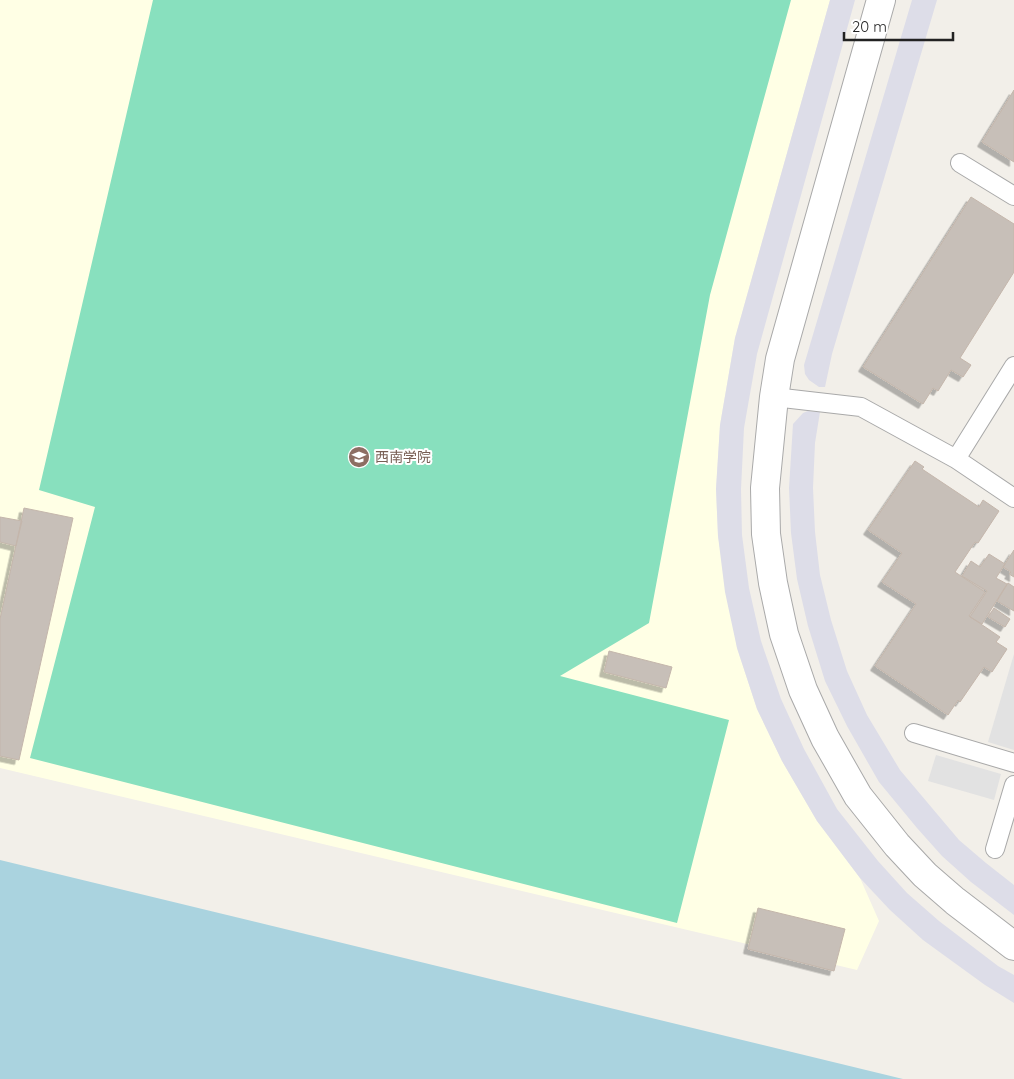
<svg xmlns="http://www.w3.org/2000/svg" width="1014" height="1079" viewBox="0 0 1014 1079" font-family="Quicksand,'Noto Sans JP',sans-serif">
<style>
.education{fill:#ffffe5}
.pitch{fill:#88e0be}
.parking{fill:#e2e2e2}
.plaza{fill:#dddde8}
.water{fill:#aad3df}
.building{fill:#c7bfb8;stroke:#c4b6ab;filter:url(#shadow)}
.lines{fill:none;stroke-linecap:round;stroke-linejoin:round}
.service-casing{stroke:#a9a9a9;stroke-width:20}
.tertiary-casing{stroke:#a9a9a9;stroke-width:30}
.service{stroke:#fff;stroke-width:18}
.tertiary{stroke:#fff;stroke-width:28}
.labels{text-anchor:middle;stroke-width:4;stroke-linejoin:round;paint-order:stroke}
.education-label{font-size:14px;fill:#785e54;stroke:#fff;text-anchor:start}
</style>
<defs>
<filter id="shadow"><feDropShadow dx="-4.5" dy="4.5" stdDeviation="0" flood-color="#0004"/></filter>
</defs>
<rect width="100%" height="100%" fill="#f2efe9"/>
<path class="education" d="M 0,0 L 830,0 L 735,338 L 720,425 L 716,489 L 718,536 L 737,648 L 757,709 L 782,761 L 817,821 L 860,878 L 879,921 L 857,970 L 0,768 Z"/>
<path class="pitch" d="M 153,0 L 791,0 L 710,295 L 649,623 L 560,676 L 729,720 L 677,923 L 30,758 L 95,507 L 39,490 Z"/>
<path class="parking" d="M 1014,654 L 1014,750 L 988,742 Z
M 936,755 L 1001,774 L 994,800 L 928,781 Z"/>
<path class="plaza" d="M 830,0 L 855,0 L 757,354 L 744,428 L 741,489 L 742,535 L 749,588 L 761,641 L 781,699 L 804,749 L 837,809 L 878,861 L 907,893 L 939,921 L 998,966 L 1014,975 L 1014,1003 L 985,985 L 923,940 L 890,910 L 860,878 L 817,821 L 782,761 L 757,709 L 737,648 L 725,592 L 718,536 L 716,489 L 720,425 L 735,338 Z
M 912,0 L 937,0 L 832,354 L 825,387 L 819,387 L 809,380 L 805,374 L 804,365 Z
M 808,411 L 820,412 L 815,443 L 813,488 L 815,532 L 820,575 L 831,620 L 847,671 L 867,715 L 900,770 L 959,840 L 986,863 L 1014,885 L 1014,915 L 971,882 L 942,856 L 917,828 L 879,782 L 847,726 L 825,681 L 808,626 L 797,579 L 791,533 L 789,488 L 793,424 L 803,413 Z"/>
<path class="water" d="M 0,860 L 903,1079 L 0,1079 Z"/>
<path class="building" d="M 1014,90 L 1014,162 L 982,142 Z
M 971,197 L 1014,224 L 1014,272 L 960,358 L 971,365 L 963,377 L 951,370 L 938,391 L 933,388 L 923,404 L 863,367 Z
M 915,461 L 924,467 L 922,469 L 979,507 L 983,500 L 999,511 L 978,543 L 975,542 L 955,572 L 985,592 L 969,616 L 1000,637 L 996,642 L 1007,649 L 992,672 L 984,667 L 960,702 L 958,700 L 948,715 L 875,666 L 916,604 L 882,582 L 902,553 L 868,530 Z
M 24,508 L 73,518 L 19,760 L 0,756 L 0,619 Z
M 0,517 L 22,521 L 16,546 L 0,542 Z
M 1014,550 L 1014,577 L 1009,574 L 1011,572 L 1003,567 Z
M 989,554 L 1005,564 L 996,578 L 1007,584 L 982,624 L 970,617 L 987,591 L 962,576 L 971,561 L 980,567 Z
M 1008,583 L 1014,587 L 1014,611 L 997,601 Z
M 994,608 L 1010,619 L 1005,627 L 988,617 Z
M 609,651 L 672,667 L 666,688 L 604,672 Z
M 758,908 L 845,929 L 834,971 L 748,949 Z"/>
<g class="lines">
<g class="service-casing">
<path id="service" d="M 960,163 L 1014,196
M 774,397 L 861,407 L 956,459 L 1014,498
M 956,459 L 1014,366
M 914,733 L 1014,763
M 995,849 L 1014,785"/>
</g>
<g class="tertiary-casing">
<path id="tertiary" d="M 881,0 L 780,359 L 774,397 L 765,488 L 766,534 L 773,583 L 784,634 L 803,690 L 825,738 L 858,796 L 897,845 L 925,875 L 955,901 L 1014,946"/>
</g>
<use href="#service" class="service"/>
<use href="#tertiary" class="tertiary"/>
</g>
<defs>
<g id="school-disc" transform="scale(1.125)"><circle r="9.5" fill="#8d6e63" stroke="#fff"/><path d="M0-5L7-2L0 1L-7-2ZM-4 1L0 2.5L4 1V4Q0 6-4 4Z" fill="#fff"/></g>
</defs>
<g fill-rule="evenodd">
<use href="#school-disc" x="359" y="457"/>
</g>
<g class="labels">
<g class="education-label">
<text x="375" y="462">西南学院</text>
</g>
</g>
<path d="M844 32v8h109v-8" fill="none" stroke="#222222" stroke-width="2.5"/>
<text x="852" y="32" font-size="15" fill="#222222" stroke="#ffffff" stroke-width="4" paint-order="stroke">20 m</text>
</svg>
